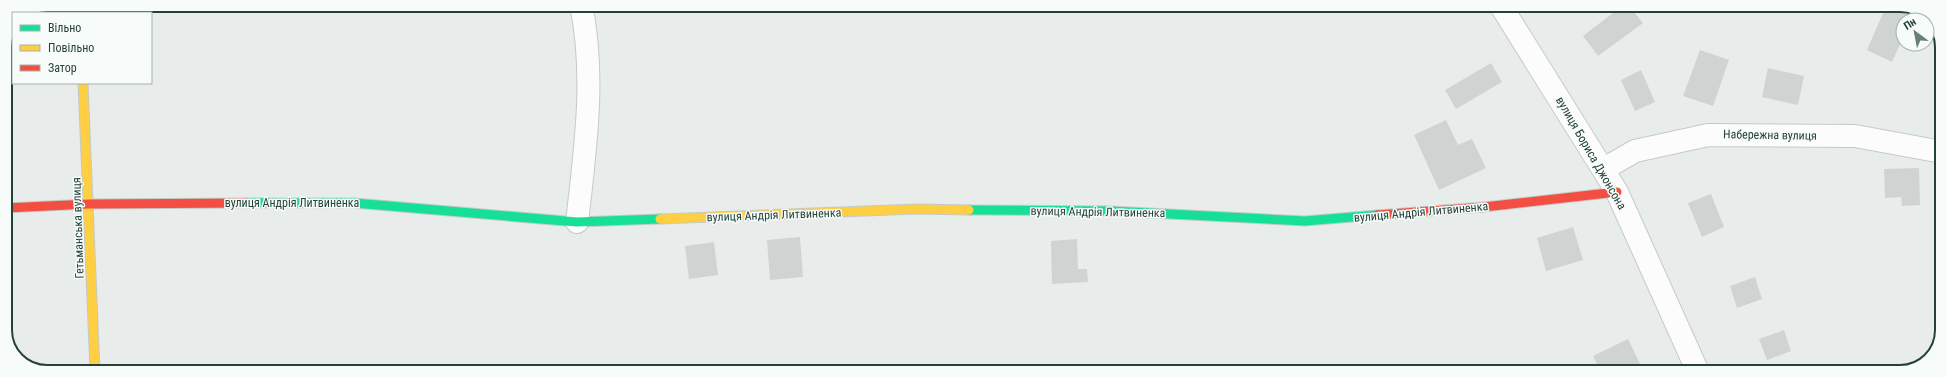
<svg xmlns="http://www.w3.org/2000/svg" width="1947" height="377" viewBox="0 0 1947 377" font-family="'Roboto Condensed',sans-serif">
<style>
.building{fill:#cfd4d2}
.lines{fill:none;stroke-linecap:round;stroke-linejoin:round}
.street-casing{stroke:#c5cac8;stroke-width:24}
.fast-casing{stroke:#c3cbc8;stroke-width:11}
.slow-casing{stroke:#c3cbc8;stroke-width:11}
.jam-casing{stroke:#c3cbc8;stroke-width:11}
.street{stroke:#fcfcfc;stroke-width:22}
.fast{stroke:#16e098;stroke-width:9}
.slow{stroke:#ffcf43;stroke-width:9}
.jam{stroke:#f24e42;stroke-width:9}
.labels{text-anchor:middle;stroke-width:3;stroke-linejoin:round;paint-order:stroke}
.street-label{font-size:12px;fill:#24423a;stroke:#f7fbf9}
.rim{fill:none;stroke:#24423a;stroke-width:2}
</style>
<rect width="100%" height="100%" fill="#e8edeb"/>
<path class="building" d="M 1622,6 L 1629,6 L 1643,23 L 1598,56 L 1583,36 Z
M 1886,6 L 1913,16 L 1911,20 L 1903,20 L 1903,38 L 1892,62 L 1867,50 Z
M 1700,50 L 1729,60 L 1713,106 L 1683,96 Z
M 1491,63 L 1502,82 L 1456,109 L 1445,90 Z
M 1768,68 L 1804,76 L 1798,105 L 1762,97 Z
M 1641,70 L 1655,102 L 1635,111 L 1621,80 Z
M 1446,120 L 1458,145 L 1472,139 L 1486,168 L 1439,190 L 1414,135 Z
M 1919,168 L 1920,205 L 1902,206 L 1901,197 L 1885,198 L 1884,169 Z
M 1711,194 L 1724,227 L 1702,237 L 1688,203 Z
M 1573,227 L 1583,260 L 1546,271 L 1537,238 Z
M 800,237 L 803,277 L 770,280 L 767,240 Z
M 1077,239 L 1078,269 L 1087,269 L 1088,282 L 1052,284 L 1051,241 Z
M 714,242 L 718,275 L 689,279 L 685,246 Z
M 1755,277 L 1762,299 L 1737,308 L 1730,286 Z
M 1784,330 L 1791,351 L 1767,360 L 1759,339 Z
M 1628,339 L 1644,372 L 1601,372 L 1593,356 Z"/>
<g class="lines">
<g class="street-casing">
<path id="street" d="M 1501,6 L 1617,192 L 1698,372
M 1604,169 L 1635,151 L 1708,135 L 1855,136 L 1942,152
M 577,222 C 585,151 596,76 581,5"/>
</g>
<g class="fast-casing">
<path id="fast" d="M 247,203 L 354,203 L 577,222 L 660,219
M 969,210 L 1110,211 L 1305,221 L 1377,215"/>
</g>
<g class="slow-casing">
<path id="slow" d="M 83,83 L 95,371
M 660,219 L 917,209 L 969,210"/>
</g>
<g class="jam-casing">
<path id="jam" d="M 80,5 L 80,13
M 5,208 L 89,204 L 247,203
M 1377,215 L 1484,207 L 1617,192"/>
</g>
<use href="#street" class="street"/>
<use href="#fast" class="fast"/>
<use href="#slow" class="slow"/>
<use href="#jam" class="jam"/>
</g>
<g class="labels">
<g class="street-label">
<text transform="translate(1770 135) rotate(1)" y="4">Набережна вулиця</text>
<text transform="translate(1591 153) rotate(60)" y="4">вулиця Бориса Джонсона</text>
<text x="292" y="207">вулиця Андрія Литвиненка</text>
<text transform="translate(1098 212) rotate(1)" y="4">вулиця Андрія Литвиненка</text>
<text transform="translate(1421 212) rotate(-5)" y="4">вулиця Андрія Литвиненка</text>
<text transform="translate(774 215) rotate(-2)" y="4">вулиця Андрія Литвиненка</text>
<text transform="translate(78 228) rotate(-92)" y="4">Гетьманська вулиця</text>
</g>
</g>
<path d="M0 0H1947V377H0ZM47 12H1900A35 35 0 0 1 1935 47V330A35 35 0 0 1 1900 365H47A35 35 0 0 1 12 330V47A35 35 0 0 1 47 12Z" fill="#f7fbf9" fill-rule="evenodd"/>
<path class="rim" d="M47 12H1900A35 35 0 0 1 1935 47V330A35 35 0 0 1 1900 365H47A35 35 0 0 1 12 330V47A35 35 0 0 1 47 12Z"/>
<rect x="12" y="12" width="140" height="72" fill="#f7fbf9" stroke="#a3b1ad"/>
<rect x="20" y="25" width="20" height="6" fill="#16e098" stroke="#a3b1ad"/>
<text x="48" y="32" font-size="12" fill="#24423a">Вільно</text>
<rect x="20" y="45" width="20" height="6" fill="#ffcf43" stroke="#a3b1ad"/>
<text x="48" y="52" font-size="12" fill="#24423a">Повільно</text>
<rect x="20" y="65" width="20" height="6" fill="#f24e42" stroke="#a3b1ad"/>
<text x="48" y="72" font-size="12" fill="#24423a">Затор</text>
<g transform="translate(1915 32) rotate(328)"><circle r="19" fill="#f7fbf9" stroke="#a3b1ad"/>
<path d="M0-3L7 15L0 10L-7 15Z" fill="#697e78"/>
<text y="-6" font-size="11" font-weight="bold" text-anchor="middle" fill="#24423a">Пн</text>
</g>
</svg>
